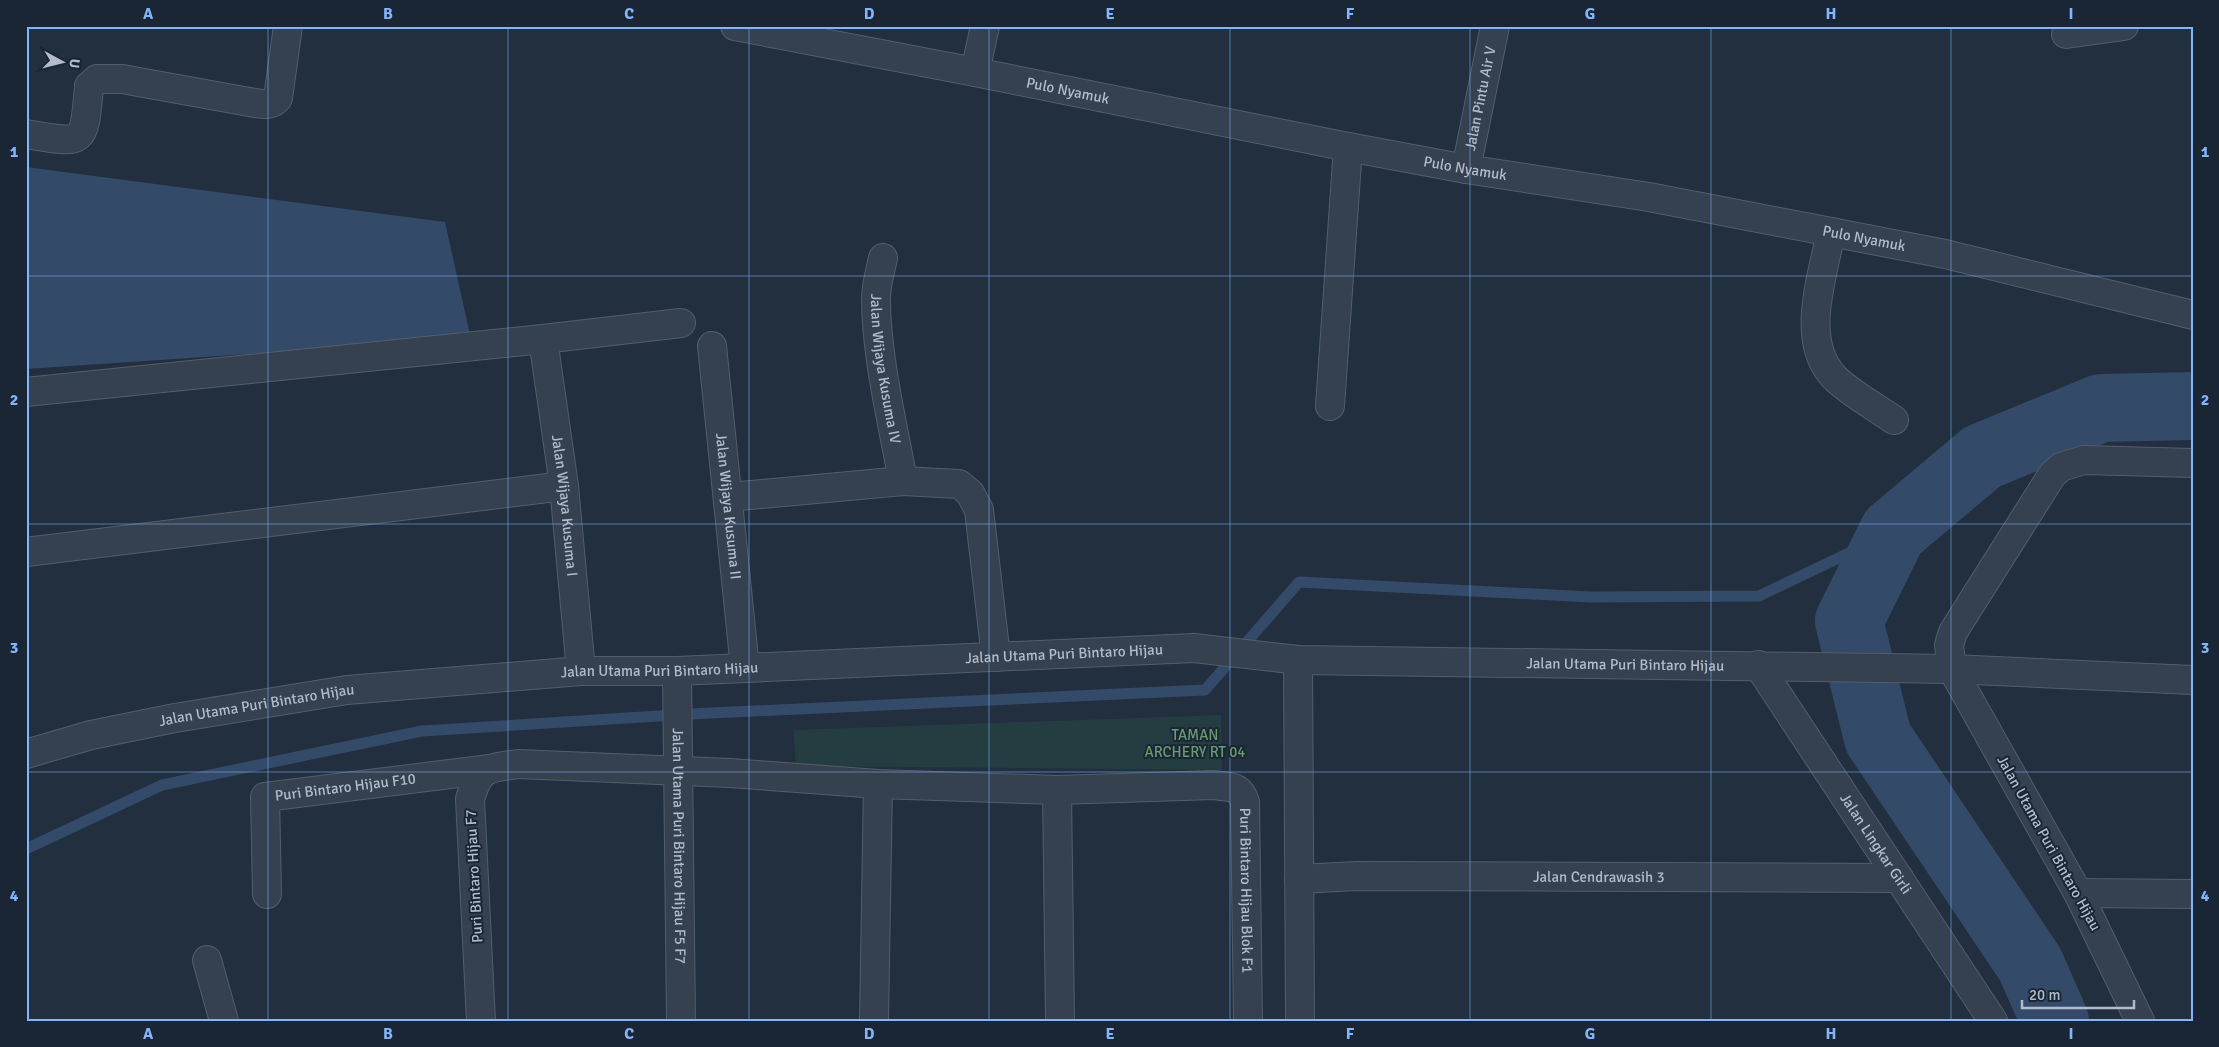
<svg xmlns="http://www.w3.org/2000/svg" width="2219" height="1047" viewBox="0 0 2219 1047" font-family="Signika,sans-serif">
<style>
.green{fill:#233d40}
.water{fill:#334b68}
.lines{fill:none;stroke-linecap:round;stroke-linejoin:round}
.stream{stroke:#334b68;stroke-width:11}
.river{stroke:#334b68;stroke-width:68}
.street-casing{stroke:#535e6d;stroke-width:30}
.street{stroke:#35414f;stroke-width:28}
.grid{fill:none;stroke:#81b6ff;stroke-width:1;stroke-opacity:0.55}
.labels{text-anchor:middle;stroke-width:4;stroke-linejoin:round;paint-order:stroke}
.street-label{font-size:15px;fill:#b1bbca;stroke:#1a2633}
.park-label{font-size:15px;fill:#669d71;stroke:#1a2633}
.neatline{fill:none;stroke:#81b6ff;stroke-width:2}
.grid-label{font-size:16px;text-anchor:middle;font-weight:bold;fill:#81b6ff}
</style>
<rect width="100%" height="100%" fill="#212f3f"/>
<path class="green" d="M 1221,715 L 1222,770 L 796,766 L 793,730 Z"/>
<path class="water" d="M 26,167 L 445,222 L 471,339 L 26,369 Z"/>
<g class="lines">
<path class="stream" d="M 26,849 L 162,785 L 422,731 L 690,714 L 1205,690 L 1299,582 L 1591,597 L 1759,596 L 1893,532"/>
<path class="river" d="M 2055,1021 L 2030,964 L 1878,738 L 1849,621 L 1893,532 L 1982,457 L 2101,408 L 2193,406"/>
<g class="street-casing">
<g id="street">
<path id="s1" d="M 735,26 L 975,72 L 1348,147 L 1466,169 L 1649,197 L 1945,254 L 2193,315"/>
<path d="M 2066,34 L 2124,26"/>
<path d="M 975,72 L 985,26"/>
<path d="M 26,134 C 85,144 84,146 89,86 L 97,79 L 122,79 L 255,103 C 264,104 272,106 278,98 L 288,26"/>
<path id="s2" d="M 1466,169 L 1495,26"/>
<path d="M 1831,232 C 1823,276 1799,340 1834,377 C 1847,391 1877,408 1894,420"/>
<path id="s3" d="M 883,258 C 880,272 876,285 876,299 C 876,356 893,425 903,481"/>
<path id="s4" d="M 543,339 L 564,486 L 581,671"/>
<path id="s5" d="M 712,346 L 745,668"/>
<path d="M 26,392 L 543,339 L 681,323"/>
<path d="M 1330,406 L 1348,147"/>
<path d="M 729,497 L 903,481 L 959,484 L 970,493 L 979,510 L 996,657"/>
<path d="M 26,552 L 564,486"/>
<path d="M 1298,660 L 1300,1021"/>
<path id="s6" d="M 1758,665 L 1993,1021"/>
<path id="s7" d="M 677,671 L 681,1021"/>
<path id="s8" d="M 26,754 L 91,735 L 175,718 L 347,690 L 581,671 L 677,671 L 1194,648 L 1298,660 L 1952,669 L 2193,680"/>
<path d="M 1057,790 L 1060,1021"/>
<path id="s9" d="M 1299,879 L 1357,876 L 1899,878"/>
<path d="M 2078,893 L 2193,894"/>
<path id="s10" d="M 267,894 L 265,797 L 490,769"/>
<path d="M 207,960 L 224,1021"/>
<path id="s11" d="M 481,1021 L 470,799 C 480,766 487,769 518,764 L 730,773 L 878,784 L 1057,790 L 1214,785 C 1230,788 1239,784 1245,802 L 1248,1021"/>
<path d="M 874,1021 L 878,784"/>
<path d="M 2140,1021 L 2078,893 L 1952,669 L 1949,645 L 1953,632 L 2052,475 L 2061,467 L 2084,460 L 2193,463"/>
</g>
</g>
<use href="#street" class="street"/>
</g>
<path class="grid" d="M 268,26 L 268,1021M 508,26 L 508,1021M 749,26 L 749,1021M 989,26 L 989,1021M 1230,26 L 1230,1021M 1470,26 L 1470,1021M 1711,26 L 1711,1021M 1951,26 L 1951,1021M 26,276 L 2193,276M 26,524 L 2193,524M 26,772 L 2193,772"/>
<g class="labels">
<g class="street-label">
<text dy="5" stroke="none"><textPath href="#s1" startOffset="339">Pulo Nyamuk</textPath></text>
<text dy="5" stroke="none"><textPath href="#s2" startOffset="72">Jalan Pintu Air V</textPath></text>
<text dy="5" stroke="none"><textPath href="#s1" startOffset="744">Pulo Nyamuk</textPath></text>
<text dy="5" stroke="none"><textPath href="#s1" startOffset="1149">Pulo Nyamuk</textPath></text>
<text dy="5" stroke="none"><textPath href="#s3" startOffset="112">Jalan Wijaya Kusuma IV</textPath></text>
<text dy="5" stroke="none"><textPath href="#s4" startOffset="168">Jalan Wijaya Kusuma I</textPath></text>
<text dy="5" stroke="none"><textPath href="#s5" startOffset="161">Jalan Wijaya Kusuma II</textPath></text>
<text dy="5" stroke="none"><textPath href="#s8" startOffset="1046">Jalan Utama Puri Bintaro Hijau</textPath></text>
<text dy="5" stroke="none"><textPath href="#s8" startOffset="1608">Jalan Utama Puri Bintaro Hijau</textPath></text>
<text dy="5" stroke="none"><textPath href="#s8" startOffset="641">Jalan Utama Puri Bintaro Hijau</textPath></text>
<text dy="5" stroke="none"><textPath href="#s8" startOffset="236">Jalan Utama Puri Bintaro Hijau</textPath></text>
<text dy="5" stroke="none"><textPath href="#s10" startOffset="178">Puri Bintaro Hijau F10</textPath></text>
<text dy="5" stroke="none"><textPath href="#s6" startOffset="214">Jalan Lingkar Girli</textPath></text>
<text transform="translate(2049 843) rotate(61)" y="5">Jalan Utama Puri Bintaro Hijau</text>
<text dy="5" stroke="none"><textPath href="#s7" startOffset="175">Jalan Utama Puri Bintaro Hijau F5 F7</textPath></text>
<text transform="translate(474 876) rotate(-93)" y="5">Puri Bintaro Hijau F7</text>
<text dy="5" stroke="none"><textPath href="#s9" startOffset="300">Jalan Cendrawasih 3</textPath></text>
<text dy="5" stroke="none"><textPath href="#s11" startOffset="1112">Puri Bintaro Hijau Blok F1</textPath></text>
</g>
<g class="park-label">
<text x="1195" y="740">TAMAN<tspan x="1195" dy="17">ARCHERY RT 04</tspan></text>
</g>
</g>
<rect width="2219" height="1047" fill="none" stroke="#1a2633" stroke-width="55"/>
<g transform="translate(62 62) rotate(97)" stroke="#1a2633" stroke-width="4" paint-order="stroke">
<path d="M0-4L9 19L0 12L-9 19Z" fill="#b1bbca"/>
<text y="-8" font-size="14" font-weight="bold" text-anchor="middle" fill="#b1bbca">U</text>
</g>
<path d="M2022 1000v8h112v-8" fill="none" stroke="#b1bbca" stroke-width="2.5"/>
<text x="2029" y="1000" font-size="15" fill="#b1bbca" stroke="#1a2633" stroke-width="4" paint-order="stroke">20 m</text>
<rect x="28" y="28" width="2164" height="992" class="neatline"/>
<g class="grid-label">
<text x="148" y="19">A</text>
<text x="388" y="19">B</text>
<text x="629" y="19">C</text>
<text x="869" y="19">D</text>
<text x="1110" y="19">E</text>
<text x="1350" y="19">F</text>
<text x="1590" y="19">G</text>
<text x="1831" y="19">H</text>
<text x="2071" y="19">I</text>
<text x="14" y="157">1</text>
<text x="2205" y="157">1</text>
<text x="14" y="405">2</text>
<text x="2205" y="405">2</text>
<text x="14" y="653">3</text>
<text x="2205" y="653">3</text>
<text x="14" y="901">4</text>
<text x="2205" y="901">4</text>
<text x="148" y="1039">A</text>
<text x="388" y="1039">B</text>
<text x="629" y="1039">C</text>
<text x="869" y="1039">D</text>
<text x="1110" y="1039">E</text>
<text x="1350" y="1039">F</text>
<text x="1590" y="1039">G</text>
<text x="1831" y="1039">H</text>
<text x="2071" y="1039">I</text>
</g>
</svg>
